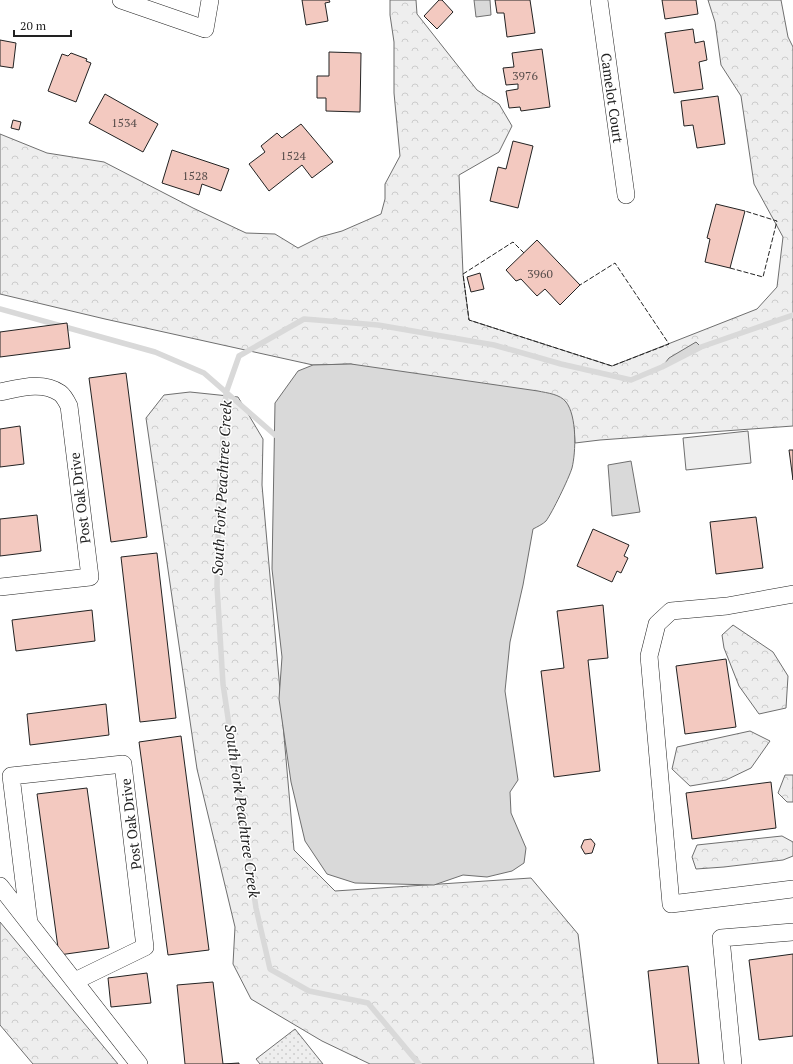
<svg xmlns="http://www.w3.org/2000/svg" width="793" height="1064" viewBox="0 0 793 1064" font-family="'PT Serif',serif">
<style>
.grass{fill:url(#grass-dots);stroke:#6f6f6f}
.forest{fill:url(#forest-crowns);stroke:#6f6f6f}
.pitch{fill:#eee;stroke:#6f6f6f}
.water{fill:#d9d9d9;stroke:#6f6f6f}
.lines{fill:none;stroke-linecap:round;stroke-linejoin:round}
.stream{stroke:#d9d9d9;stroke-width:5.5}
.building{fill:#f3c9c0;stroke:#222}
.street-casing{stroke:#222;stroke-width:18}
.street{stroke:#fff;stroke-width:17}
.fence{stroke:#222;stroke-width:1;stroke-dasharray:5 2;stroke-linecap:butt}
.labels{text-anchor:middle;stroke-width:3;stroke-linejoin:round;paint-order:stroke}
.number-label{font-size:12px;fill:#564c4a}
.street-label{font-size:14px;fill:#222;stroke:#fff}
.water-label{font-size:15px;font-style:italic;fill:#222;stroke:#fff}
</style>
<defs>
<pattern id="grass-dots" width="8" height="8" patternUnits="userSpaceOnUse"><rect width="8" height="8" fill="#eee"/><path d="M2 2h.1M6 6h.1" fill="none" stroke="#ccc" stroke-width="1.8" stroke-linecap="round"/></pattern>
<pattern id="forest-crowns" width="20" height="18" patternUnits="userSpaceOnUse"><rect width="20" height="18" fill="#eee"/><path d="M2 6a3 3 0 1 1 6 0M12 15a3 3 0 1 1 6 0" fill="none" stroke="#ccc"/></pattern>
</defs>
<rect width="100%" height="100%" fill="#fff"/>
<path class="grass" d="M 295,1029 L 323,1064 L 260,1064 L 256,1059 Z"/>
<path class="forest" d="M 390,0 L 416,0 L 417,14 L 477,90 L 499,104 L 512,126 L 499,152 L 459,175 L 463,274 L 469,320 L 612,366 L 757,309 L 777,287 L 783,237 L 754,184 L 741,96 L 721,65 L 715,22 L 708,0 L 781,0 L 788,37 L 793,47 L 793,426 L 600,440 L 575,443 L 574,427 L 351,364 L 313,365 L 105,319 L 0,294 L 0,134 L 47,153 L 104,162 L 193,208 L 246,233 L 275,234 L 298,248 L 320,237 L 342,231 L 381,214 L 385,199 L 385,184 L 400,156 L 394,93 L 394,42 L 390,15 Z
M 190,392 L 238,397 L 263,439 L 262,485 L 294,850 L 335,891 L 531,878 L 578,934 L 594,1064 L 370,1064 L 322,1041 L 251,999 L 233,964 L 235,927 L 197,769 L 146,418 L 164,395 Z
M 733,625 L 773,652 L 788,676 L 786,708 L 759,714 L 739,686 L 724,648 L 722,635 Z
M 750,731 L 770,741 L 751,768 L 726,780 L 690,786 L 672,769 L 677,747 Z
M 785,775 L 793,775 L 793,802 L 787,802 L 778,793 Z
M 782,836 L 793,842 L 793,856 L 783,860 L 724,867 L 696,869 L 692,857 L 697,845 Z
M 0,922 L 118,1064 L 33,1064 L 0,1025 Z"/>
<path class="pitch" d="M 748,431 L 751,463 L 686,470 L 683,438 Z"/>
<path class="water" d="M 474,0 L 490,0 L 491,15 L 476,17 Z
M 696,342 L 701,347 L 662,367 L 669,358 Z
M 351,364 L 538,391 C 547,393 560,394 566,402 C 577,416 576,452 572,468 C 569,478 552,513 546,521 C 543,524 537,527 533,529 L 523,585 L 510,642 L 505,691 L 518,780 L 510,792 L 511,813 L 526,848 L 524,863 L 512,871 L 487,877 L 463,875 L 434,885 L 355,883 L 327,874 L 305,841 L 291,782 L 279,699 L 282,657 L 272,569 L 275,403 L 298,371 L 313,365 Z
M 631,461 L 640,512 L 612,516 L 608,465 Z"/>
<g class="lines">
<path class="stream" d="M 0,309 L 155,352 L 204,373 L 275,435
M 419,1064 L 368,1003 L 309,991 L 270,969 L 256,908 L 223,684 L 217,586 L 219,496 L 226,393 L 239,356 L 304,319 L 378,325 L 494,345 L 561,364 L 631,380 L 662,367 L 701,347 L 793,315"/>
</g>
<path class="building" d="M 302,0 L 329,0 L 330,2 L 325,3 L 328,21 L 306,25 Z
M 439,0 L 442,0 L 453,12 L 437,29 L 424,16 Z
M 495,0 L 530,0 L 535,33 L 507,37 L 504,13 L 497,13 Z
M 662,0 L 696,0 L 698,14 L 665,19 Z
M 693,29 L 695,43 L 704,41 L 707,60 L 699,62 L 703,89 L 674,93 L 665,33 Z
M 0,40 L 16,43 L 13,68 L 0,66 Z
M 542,49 L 550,107 L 521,111 L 520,107 L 509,108 L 506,91 L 518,89 L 518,84 L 506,85 L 503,68 L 514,67 L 512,53 Z
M 329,52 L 361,53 L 360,112 L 326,111 L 326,98 L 317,98 L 317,76 L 329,76 Z
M 71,53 L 87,59 L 86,61 L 91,63 L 76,102 L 48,91 L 62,54 L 68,56 Z
M 105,94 L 158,124 L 143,152 L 89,123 Z
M 718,96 L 725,144 L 697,148 L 693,125 L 684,126 L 681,101 Z
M 13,120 L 21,122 L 19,130 L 11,128 Z
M 301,124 L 333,162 L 312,178 L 302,165 L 269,191 L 249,164 L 265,152 L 261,146 L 277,133 L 282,138 Z
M 513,141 L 533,146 L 518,208 L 490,201 L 498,167 L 506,169 Z
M 172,150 L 229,169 L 221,191 L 202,184 L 199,195 L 162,183 Z
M 716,204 L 745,211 L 730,268 L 705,262 L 710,239 L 707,238 Z
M 537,240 L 580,285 L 560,305 L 545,289 L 537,296 L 521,279 L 516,281 L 506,270 Z
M 480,273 L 484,289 L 471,292 L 467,277 Z
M 67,323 L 70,348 L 0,357 L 0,332 Z
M 126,373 L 147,537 L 111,542 L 89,378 Z
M 20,426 L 24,464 L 0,467 L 0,429 Z
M 789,450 L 793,450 L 793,480 Z
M 37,515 L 41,551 L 0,556 L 0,519 Z
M 756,517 L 763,568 L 716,574 L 710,522 Z
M 593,529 L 629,545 L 624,556 L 628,558 L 621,573 L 617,571 L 612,582 L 577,566 Z
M 157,553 L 176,718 L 140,722 L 121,557 Z
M 603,605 L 608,658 L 588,660 L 600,771 L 554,777 L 541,671 L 564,668 L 557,611 Z
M 92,610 L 95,641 L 16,651 L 12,620 Z
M 726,659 L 736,727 L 685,734 L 676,666 Z
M 106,704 L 109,735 L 30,745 L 27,714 Z
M 181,736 L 209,950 L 168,955 L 139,742 Z
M 771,782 L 776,828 L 692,839 L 686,793 Z
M 87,788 L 109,948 L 59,955 L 37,794 Z
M 591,839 L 595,844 L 592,853 L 585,854 L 581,847 L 584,840 Z
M 793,954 L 793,1036 L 759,1040 L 749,960 Z
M 688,966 L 699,1064 L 658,1064 L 648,971 Z
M 147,973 L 151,1003 L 111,1007 L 108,978 Z
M 213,982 L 223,1064 L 239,1063 L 239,1064 L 185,1064 L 177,985 Z"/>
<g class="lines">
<g class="street-casing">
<path id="street" d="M 121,0 L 205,29 L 210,0
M 599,0 L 626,195
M 0,392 C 20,388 42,381 60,393 C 64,396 67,402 69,406 L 90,577 L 0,587
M 793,594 L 727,606 L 671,611 L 657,624 L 649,656 L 671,904 L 793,889
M 0,886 L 139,1064
M 29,923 L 11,776 L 123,764 L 145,947 L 75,981
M 733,1064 L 721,938 L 793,932"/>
</g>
<use href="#street" class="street"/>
<path class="fence" d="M 524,253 L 513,242 L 463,274 L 469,320 L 612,366 L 669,344 L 615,263 L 580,285
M 730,268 L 763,277 L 777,221 L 745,211"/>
</g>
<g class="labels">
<g class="number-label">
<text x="525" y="80">3976</text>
<text x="124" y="127">1534</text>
<text x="293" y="160">1524</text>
<text x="195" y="180">1528</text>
<text x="540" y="278">3960</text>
</g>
<g class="street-label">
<text transform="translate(612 98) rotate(82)" y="5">Camelot Court</text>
<text transform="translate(80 498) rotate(-97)" y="5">Post Oak Drive</text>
<text transform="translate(131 824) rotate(-97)" y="5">Post Oak Drive</text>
</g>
<g class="water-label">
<text transform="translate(222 488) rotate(-87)" y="5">South Fork Peachtree Creek</text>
<text transform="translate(242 811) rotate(82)" y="5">South Fork Peachtree Creek</text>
</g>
</g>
<path d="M14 30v6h57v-6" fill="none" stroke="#222222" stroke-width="2"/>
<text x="20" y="30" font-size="12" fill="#222222" stroke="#ffffff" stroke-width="3" paint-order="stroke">20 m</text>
</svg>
